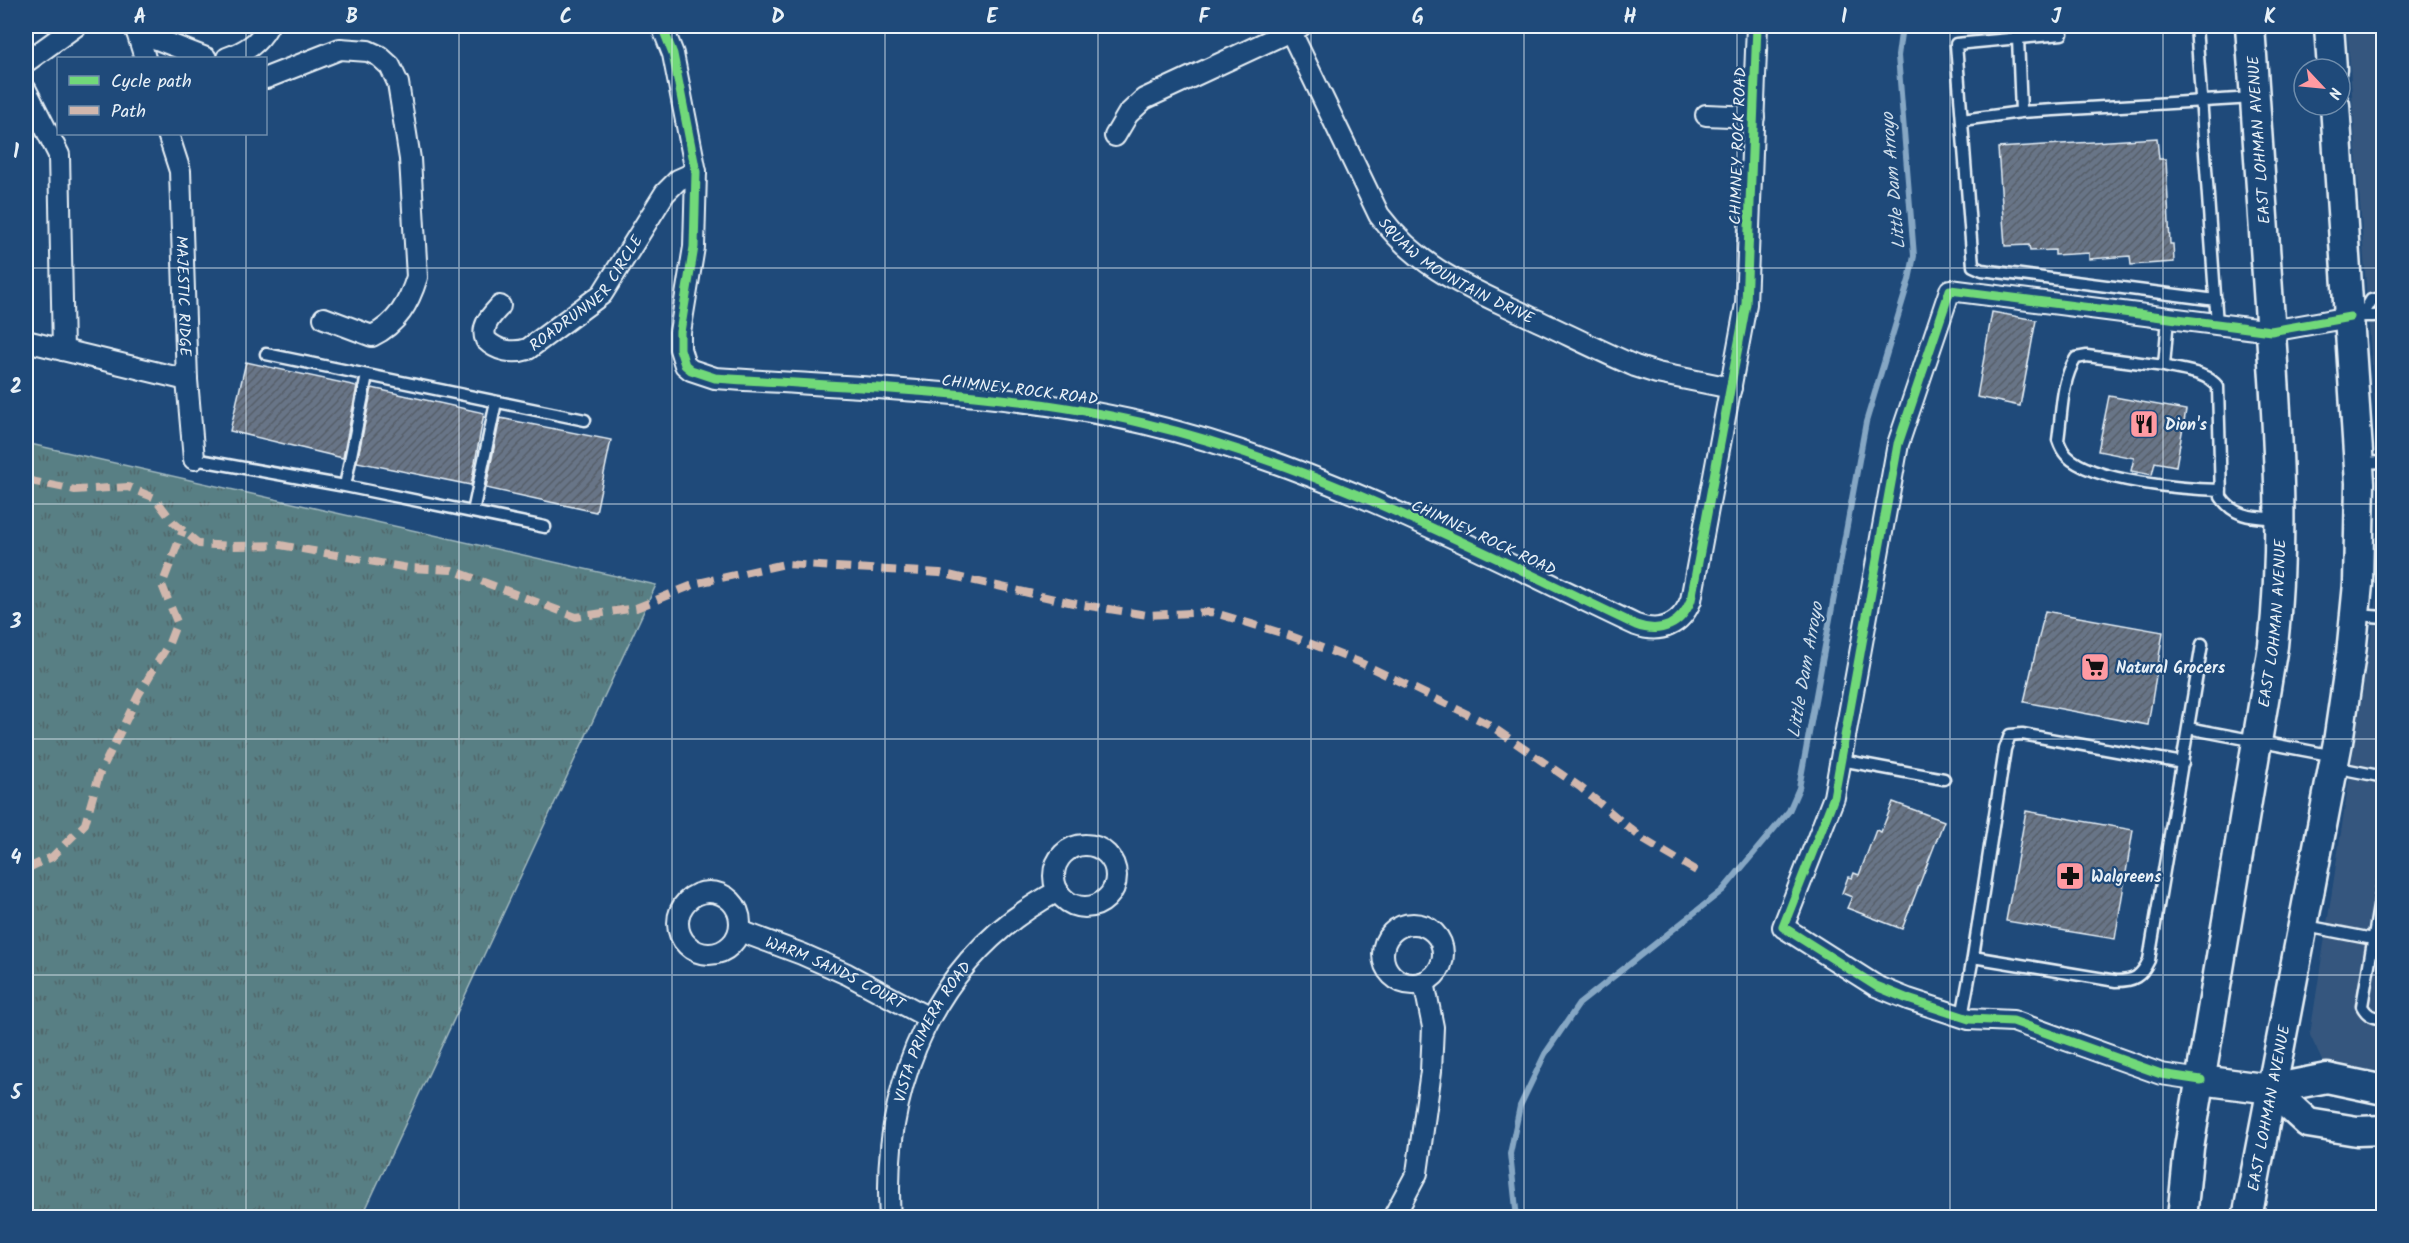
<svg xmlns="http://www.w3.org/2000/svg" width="2409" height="1243" viewBox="0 0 2409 1243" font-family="Kalam,sans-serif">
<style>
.built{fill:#35577e}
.grass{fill:url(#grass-tufts);stroke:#a0b8be;stroke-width:1.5}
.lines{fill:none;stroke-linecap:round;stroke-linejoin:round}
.stream{stroke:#86a7c4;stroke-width:6}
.building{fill:url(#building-hatch);stroke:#e8f1f8;stroke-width:1.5}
.service-casing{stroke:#e8f1f8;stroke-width:15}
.minor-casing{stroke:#e8f1f8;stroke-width:24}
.secondary-casing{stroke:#e8f1f8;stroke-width:33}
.service{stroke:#1f4a7a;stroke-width:10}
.minor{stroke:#1f4a7a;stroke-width:20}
.secondary{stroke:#1f4a7a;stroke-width:28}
.quiet{stroke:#d1b7ad;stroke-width:8;stroke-dasharray:15 8;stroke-linecap:butt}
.cycleway-casing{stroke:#1f4a7a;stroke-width:13}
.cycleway{stroke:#71d979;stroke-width:9}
.grid{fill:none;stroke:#e8f1f8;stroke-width:1.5;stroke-opacity:0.55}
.labels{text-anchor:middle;stroke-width:4.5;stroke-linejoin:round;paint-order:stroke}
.street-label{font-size:16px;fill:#e8f1f8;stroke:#1f4a7a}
.poi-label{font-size:16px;font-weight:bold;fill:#e8f1f8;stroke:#1f4a7a;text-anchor:start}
.water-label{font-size:18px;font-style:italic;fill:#cfdeeb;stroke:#1f4a7a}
.neatline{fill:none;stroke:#e8f1f8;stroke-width:2}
.grid-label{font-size:20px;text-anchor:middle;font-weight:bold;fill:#e8f1f8}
</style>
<defs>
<pattern id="grass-tufts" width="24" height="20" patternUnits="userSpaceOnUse" patternTransform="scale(1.5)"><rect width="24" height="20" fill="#597f84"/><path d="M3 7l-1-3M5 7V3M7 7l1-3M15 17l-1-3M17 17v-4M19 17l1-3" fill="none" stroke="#50666a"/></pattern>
<pattern id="building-hatch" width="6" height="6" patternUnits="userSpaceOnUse" patternTransform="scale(1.5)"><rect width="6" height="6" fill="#677487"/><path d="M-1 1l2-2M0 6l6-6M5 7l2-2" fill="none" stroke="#565e68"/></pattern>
</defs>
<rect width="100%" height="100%" fill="#1f4a7a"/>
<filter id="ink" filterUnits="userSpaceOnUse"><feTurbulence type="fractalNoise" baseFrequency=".0167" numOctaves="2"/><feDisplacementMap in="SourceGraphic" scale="12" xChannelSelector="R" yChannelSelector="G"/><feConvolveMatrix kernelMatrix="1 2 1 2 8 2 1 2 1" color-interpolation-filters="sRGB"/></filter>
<g filter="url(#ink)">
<path class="built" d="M 2347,26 L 2383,26 L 2383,1072 L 2323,1063 L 2310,1035 L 2378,591 L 2378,448 Z"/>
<path class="grass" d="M 26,443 L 656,585 L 362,1217 L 26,1217 Z"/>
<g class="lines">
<path class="stream" d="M 1517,1218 L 1510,1154 L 1520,1106 L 1545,1054 L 1579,1004 L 1723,890 L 1789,811 L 1799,788 L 1866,422 L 1909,280 L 1914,256 L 1898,56 L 1902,26"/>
</g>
<path class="building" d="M 2157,138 L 2159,159 L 2166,159 L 2170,244 L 2173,244 L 2174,262 L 2131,265 L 2130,256 L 2089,259 L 2089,253 L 2055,255 L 2055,250 L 2030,251 L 2029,245 L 2005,246 L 1998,148 Z
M 1992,312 L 2036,320 L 2020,406 L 1977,397 Z
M 246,362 L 357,386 L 343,458 L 230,431 Z
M 372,388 L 484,413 L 471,485 L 357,462 Z
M 2109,396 L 2186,410 L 2176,466 L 2155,462 L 2152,475 L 2131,471 L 2134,458 L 2098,451 Z
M 500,418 L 611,440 L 596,512 L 486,488 Z
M 2045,611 L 2163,632 L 2148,725 L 2024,702 Z
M 1893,802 L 1944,821 L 1902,929 L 1847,908 L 1852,897 L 1842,893 L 1848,877 L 1852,878 L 1854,873 L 1859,875 L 1876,830 L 1881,832 Z
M 2026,811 L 2133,830 L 2115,939 L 2006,921 Z"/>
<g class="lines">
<g class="service-casing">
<path id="service" d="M 2196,26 L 2217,324
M 2062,34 L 1956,44 L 1973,266 L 1982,270 L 2216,300
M 2021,112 L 2254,98
M 1962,120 L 2021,112 L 2018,38
M 2362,315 L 2371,300 L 2384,298
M 2350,317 C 2362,315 2372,317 2384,315
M 2168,318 L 2164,366 C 2182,371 2206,371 2218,387 L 2221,497 C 2235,519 2256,517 2280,519
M 266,354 L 585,420
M 2164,366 L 2087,356 L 2076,358 C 2061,381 2062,413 2058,440 C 2060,446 2062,451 2067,456 C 2093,482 2184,489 2221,490
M 194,459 L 345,486 L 545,527
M 2360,463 L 2384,462
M 345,486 L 367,375
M 473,512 L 496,402
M 2357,615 L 2384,617
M 2188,728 L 2335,756
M 1841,760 L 1944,779
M 2334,767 L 2384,777
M 2384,877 L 2362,1006 C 2367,1016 2373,1017 2384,1019
M 2306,926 L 2373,939
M 1973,957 L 2005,749 L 2010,735 L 2022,734 L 2183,763
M 1962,1017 L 1973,957 L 2116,981 C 2134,981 2141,977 2149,960 L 2202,644"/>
</g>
<g class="minor-casing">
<g id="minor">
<path d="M 135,26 L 145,58"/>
<path d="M 662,26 L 673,54 L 696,172 L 694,247 L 680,332 L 680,349 L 685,365 L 691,370 L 715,378 C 858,388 1003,390 1143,423 C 1317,464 1475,549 1636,625 C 1661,634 1681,625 1691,600 L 1746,304 L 1757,26"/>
<path id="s1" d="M 1290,30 L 1379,215 C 1420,270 1470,288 1530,317 C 1565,333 1600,351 1635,366 L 1657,373 L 1731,388"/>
<path d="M 136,31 L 206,58"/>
<path d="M 227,58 C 246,51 258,44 268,26"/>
<path d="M 26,62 L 76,26"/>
<path d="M 266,78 L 340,49 L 368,51 L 379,56 L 390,66 L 398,83 L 410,159 L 417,277 C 409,303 397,324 372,336 L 324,318"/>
<path d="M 26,90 L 59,155 L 63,350 L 187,380"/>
<path d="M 1706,115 L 1754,117"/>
<path id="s2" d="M 168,134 L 180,171 L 187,380 L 194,459"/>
<path d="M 1115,136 L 1128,114 L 1144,99 L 1301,26"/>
<path id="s3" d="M 500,306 C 492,315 480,326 486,340 C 497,351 513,354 528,349 L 602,294 L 665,193 L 678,180 L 696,172"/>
<path d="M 26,341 L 63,350"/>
<circle cx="1085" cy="876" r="31"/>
<circle cx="709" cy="923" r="31"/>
<circle cx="1413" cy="954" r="30"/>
<path id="s4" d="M 740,931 L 802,954 L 847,974 L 929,1018"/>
<path d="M 2201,1080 L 2161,1074 L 2013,1021 L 1969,1019 L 1908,999 L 1876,986 L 1783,927 L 1834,797 L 1898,444 L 1950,290 L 2271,331 L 2350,317"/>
<path id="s5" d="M 890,1218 C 881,1083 935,956 1058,891"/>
<path d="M 1393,1218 L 1417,1173 L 1431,1071 L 1433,1027 L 1424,982"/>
</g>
</g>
<g class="secondary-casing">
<g id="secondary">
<path d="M 2329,26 L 2332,69"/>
<path d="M 2201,1080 L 2271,1089 L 2327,1078 L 2384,1090"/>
<path d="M 2271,1089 L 2308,1123 L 2357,1131 L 2384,1130"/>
<path id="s6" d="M 2182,1218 L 2189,1148 L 2273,646 C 2285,537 2278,429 2270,320 C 2263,222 2257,124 2250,26"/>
<path id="s7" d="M 2247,1218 L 2338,742 L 2351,654 L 2358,584 L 2360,483 L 2335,105"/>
</g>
</g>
<use href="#service" class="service"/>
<use href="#minor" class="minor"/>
<use href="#secondary" class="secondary"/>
<path class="quiet" d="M 26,480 L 75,490 L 128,487 L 155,498 L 173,522 L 199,544 L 232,546 L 280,545 L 408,568 L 452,570 L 576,617 L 636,608 L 698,583 L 785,564 L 940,573 L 1077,604 L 1147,615 L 1212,612 L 1288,635 L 1359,662 L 1488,724 L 1580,787 L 1644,840 L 1698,872
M 26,869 L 52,857 L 85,824 L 99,775 L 139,694 L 169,643 L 177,622 L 162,585 L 183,530"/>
<g class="cycleway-casing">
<path id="cycleway" d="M 662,26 L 673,54 L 696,172 L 694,247 L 680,332 L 680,349 L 685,365 L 691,370 L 715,378 C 858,388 1003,390 1143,423 C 1317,464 1475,549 1636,625 C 1661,634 1681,625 1691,600 L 1746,304 L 1757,26
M 2201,1080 L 2161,1074 L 2013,1021 L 1969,1019 L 1908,999 L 1876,986 L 1783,927 L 1834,797 L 1898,444 L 1950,290 L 2271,331 L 2350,317"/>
</g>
<use href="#cycleway" class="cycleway"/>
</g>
</g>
<path class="grid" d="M 246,26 L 246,58M 459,26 L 459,1218M 672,26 L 672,1218M 885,26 L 885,1218M 1098,26 L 1098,1218M 1311,26 L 1311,1218M 1524,26 L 1524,1218M 1737,26 L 1737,1218M 1950,26 L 1950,1218M 2163,26 L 2163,1218M 246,134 L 246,1218M 26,268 L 2384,268M 26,504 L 2384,504M 26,739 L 2384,739M 26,975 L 2384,975"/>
<defs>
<g id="restaurant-square" transform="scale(1.5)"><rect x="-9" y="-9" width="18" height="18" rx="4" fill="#ff9aa2" stroke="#1f4a7a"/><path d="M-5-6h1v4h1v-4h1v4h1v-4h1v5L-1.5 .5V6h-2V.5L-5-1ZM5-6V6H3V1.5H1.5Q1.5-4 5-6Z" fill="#111"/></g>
<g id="supermarket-square" transform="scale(1.5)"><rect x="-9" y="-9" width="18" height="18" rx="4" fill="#ff9aa2" stroke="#1f4a7a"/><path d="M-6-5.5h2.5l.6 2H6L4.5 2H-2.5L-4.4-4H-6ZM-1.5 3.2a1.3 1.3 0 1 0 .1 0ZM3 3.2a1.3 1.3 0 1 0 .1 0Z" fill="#111"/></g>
<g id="pharmacy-square" transform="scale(1.5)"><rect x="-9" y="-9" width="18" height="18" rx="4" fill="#ff9aa2" stroke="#1f4a7a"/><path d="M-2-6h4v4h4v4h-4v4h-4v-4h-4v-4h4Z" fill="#111"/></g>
</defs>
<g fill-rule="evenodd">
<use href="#restaurant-square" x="2144" y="424"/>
<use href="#supermarket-square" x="2095" y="667"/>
<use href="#pharmacy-square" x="2070" y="876"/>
</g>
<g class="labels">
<g class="street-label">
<text transform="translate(2258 140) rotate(-94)" y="6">EAST LOHMAN AVENUE</text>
<text transform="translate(1737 146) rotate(-88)" y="6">CHIMNEY ROCK ROAD</text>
<text dy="6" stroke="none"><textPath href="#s1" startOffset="302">SQUAW MOUNTAIN DRIVE</textPath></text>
<text dy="6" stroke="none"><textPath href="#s3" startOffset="166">ROADRUNNER CIRCLE</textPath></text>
<text dy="6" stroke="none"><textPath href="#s2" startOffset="164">MAJESTIC RIDGE</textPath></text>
<text transform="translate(1020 389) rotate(7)" y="6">CHIMNEY ROCK ROAD</text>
<text transform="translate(1484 537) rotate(25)" y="6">CHIMNEY ROCK ROAD</text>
<text dy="6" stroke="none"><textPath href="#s6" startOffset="602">EAST LOHMAN AVENUE</textPath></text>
<text dy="6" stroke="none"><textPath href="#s4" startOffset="104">WARM SANDS COURT</textPath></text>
<text dy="6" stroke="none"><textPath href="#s5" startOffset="195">VISTA PRIMERA ROAD</textPath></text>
<text dy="6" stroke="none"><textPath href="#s7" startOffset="112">EAST LOHMAN AVENUE</textPath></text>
</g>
<g class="poi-label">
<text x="2165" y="430">Dion's</text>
<text x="2116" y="673">Natural Grocers</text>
<text x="2091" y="882">Walgreens</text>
</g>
<g class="water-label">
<text transform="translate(1893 181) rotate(-95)" y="6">Little Dam Arroyo</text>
<text transform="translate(1805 670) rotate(-80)" y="6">Little Dam Arroyo</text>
</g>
</g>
<rect width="2409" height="1243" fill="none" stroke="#1f4a7a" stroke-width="66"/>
<rect x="57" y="57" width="210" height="78" fill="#1f4a7a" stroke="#6f8dac" stroke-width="1.5"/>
<rect x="69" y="76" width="30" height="9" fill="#71d979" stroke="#6f8dac" stroke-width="1.5"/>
<text x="111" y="87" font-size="18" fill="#e8f1f8">Cycle path</text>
<rect x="69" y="106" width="30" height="9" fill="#d1b7ad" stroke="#6f8dac" stroke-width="1.5"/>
<text x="111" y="117" font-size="18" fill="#e8f1f8">Path</text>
<g transform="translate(2322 87) rotate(116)"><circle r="28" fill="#1f4a7a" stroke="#6f8dac" stroke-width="1.5"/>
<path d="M0-4.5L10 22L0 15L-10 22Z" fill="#ff9aa2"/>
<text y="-9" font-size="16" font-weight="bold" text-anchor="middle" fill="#e8f1f8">N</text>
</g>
<rect x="33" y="33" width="2343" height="1177" class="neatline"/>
<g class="grid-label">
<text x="140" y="23">A</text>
<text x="352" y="23">B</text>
<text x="566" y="23">C</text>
<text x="778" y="23">D</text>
<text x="992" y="23">E</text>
<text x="1204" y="23">F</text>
<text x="1418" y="23">G</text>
<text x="1630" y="23">H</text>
<text x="1844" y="23">I</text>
<text x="2056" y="23">J</text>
<text x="2270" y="23">K</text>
<text x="16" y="158">1</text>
<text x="16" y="393">2</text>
<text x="16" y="628">3</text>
<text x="16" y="864">4</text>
<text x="16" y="1099">5</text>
</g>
</svg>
